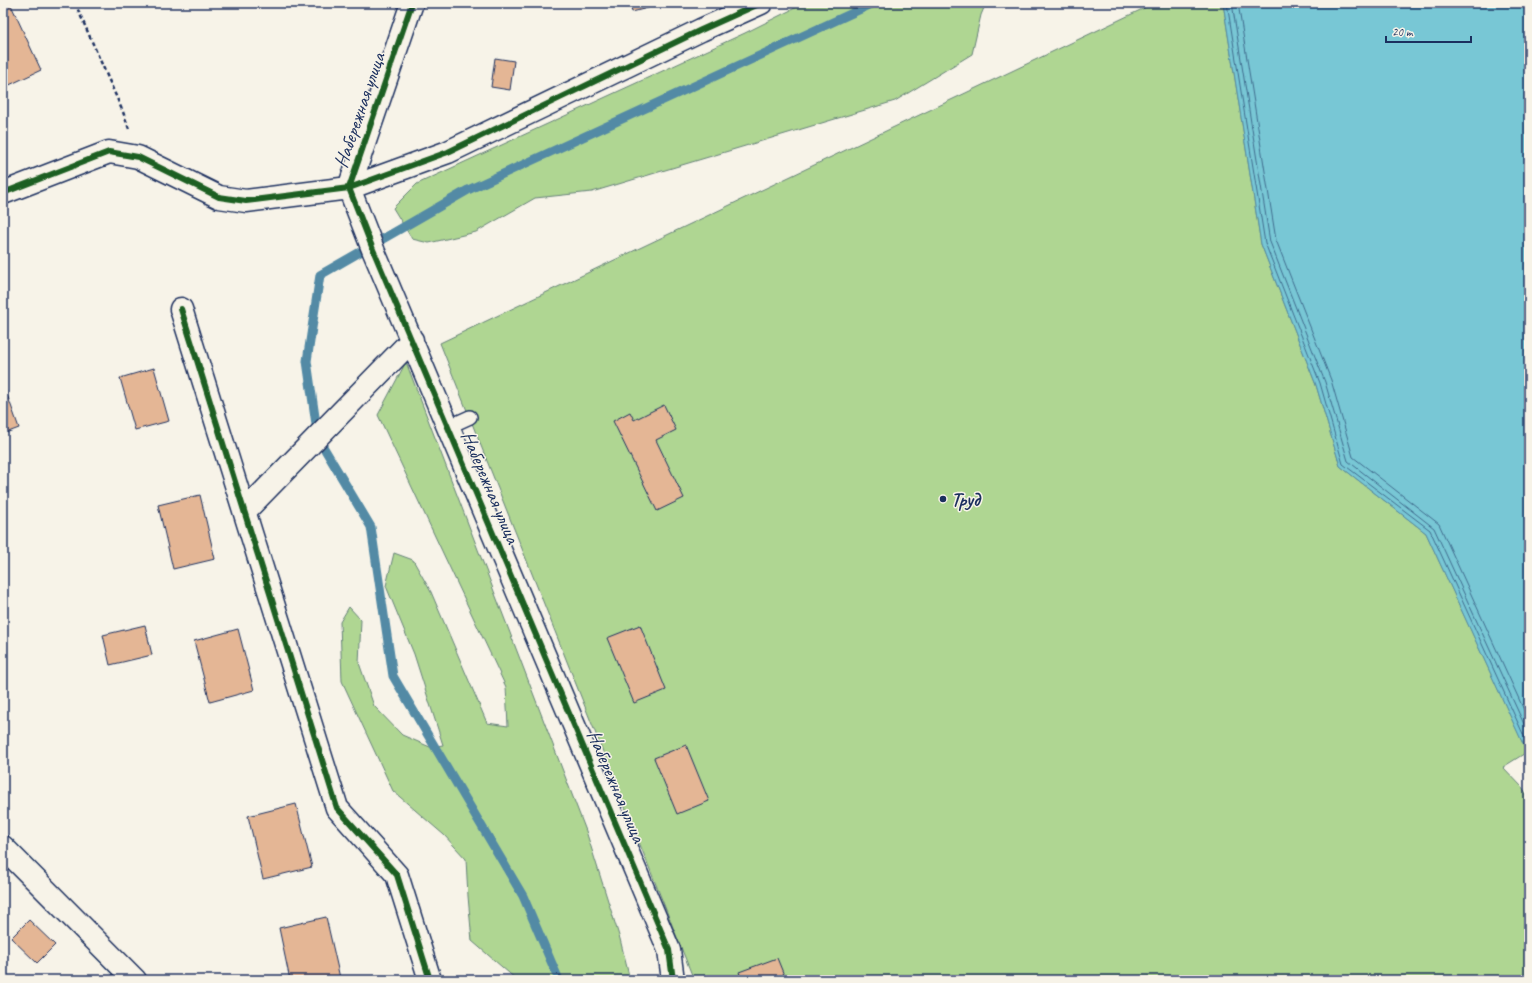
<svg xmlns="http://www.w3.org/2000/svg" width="1532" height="983" viewBox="0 0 1532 983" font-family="Caveat,sans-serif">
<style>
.green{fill:#afd692;stroke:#658278}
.water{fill:#78c7d5;stroke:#538aa5}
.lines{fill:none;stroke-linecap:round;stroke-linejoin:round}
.shore{stroke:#406c8e;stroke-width:1}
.stream{stroke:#538aa5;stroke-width:9}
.building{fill:#e4b695;stroke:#1b2f5e}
.lane-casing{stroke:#1b2f5e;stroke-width:16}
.street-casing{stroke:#1b2f5e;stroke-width:25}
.path{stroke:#1b2f5e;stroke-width:2.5;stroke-dasharray:4 3;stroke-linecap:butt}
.lane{stroke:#f7f3e8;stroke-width:13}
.street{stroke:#f7f3e8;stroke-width:22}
.cycleway-casing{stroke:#f7f3e8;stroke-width:8}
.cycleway{stroke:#1b5e20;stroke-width:6}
.poi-dot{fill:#1b2f5e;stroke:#f7f3e8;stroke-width:1.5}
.labels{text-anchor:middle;stroke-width:3;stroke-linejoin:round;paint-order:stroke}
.street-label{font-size:20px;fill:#1b2f5e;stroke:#f7f3e8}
.poi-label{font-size:20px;font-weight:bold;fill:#1b2f5e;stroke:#f7f3e8;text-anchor:start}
</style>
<rect width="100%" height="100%" fill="#f7f3e8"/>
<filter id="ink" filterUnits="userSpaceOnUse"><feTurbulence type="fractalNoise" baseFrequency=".025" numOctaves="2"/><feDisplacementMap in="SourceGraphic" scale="8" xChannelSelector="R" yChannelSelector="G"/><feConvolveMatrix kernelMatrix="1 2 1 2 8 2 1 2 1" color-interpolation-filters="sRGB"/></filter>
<g filter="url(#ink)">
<path class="green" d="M 805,3 L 986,3 L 981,15 L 972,54 L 895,101 L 592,192 L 535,198 L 476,232 L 429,243 L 412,239 L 393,208 L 417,184 L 745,33 Z
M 1155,3 L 1223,3 L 1261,244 L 1316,385 L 1340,466 L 1426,533 L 1527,752 L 1503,767 L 1522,787 L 1529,798 L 1529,980 L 694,980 L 440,343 Z
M 406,362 L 586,831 L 620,939 L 630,980 L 517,980 L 472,941 L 468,896 L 466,859 L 444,835 L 393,791 L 342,681 L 340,622 L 349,607 L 361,620 L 359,663 L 374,706 L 402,735 L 430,747 L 443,745 L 414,654 L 386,586 L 394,553 L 413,560 L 431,592 L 487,723 L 508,726 L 506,687 L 378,415 Z"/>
<path class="water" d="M 1223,3 L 1529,3 L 1529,757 L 1426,533 L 1340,466 L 1316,385 L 1261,244 Z"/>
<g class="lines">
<path class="shore" d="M 1227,3 L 1265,243 L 1320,383 L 1343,464 L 1430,530 L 1529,747
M 1232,3 L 1270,242 L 1325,382 L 1348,461 L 1434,528 L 1529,735
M 1238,3 L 1276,240 L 1331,380 L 1353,457 L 1439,524 L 1529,721"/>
<path class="stream" d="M 559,980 L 523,896 L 393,676 L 371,527 L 318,438 L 307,361 L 320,275 L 468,190 L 874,3"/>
</g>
<path class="building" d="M 318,3 L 368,3 L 369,4 L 318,6 Z
M 629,3 L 667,3 L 632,12 Z
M 11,5 L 41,70 L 3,88 L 3,9 Z
M 495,58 L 514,61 L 510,90 L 491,87 Z
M 154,368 L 169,421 L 135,430 L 120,378 Z
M 3,383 L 19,428 L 3,434 Z
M 664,405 L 676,430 L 656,440 L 684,498 L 657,511 L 613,421 L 630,412 L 634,420 Z
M 200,495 L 215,559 L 173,569 L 158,505 Z
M 145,625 L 152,655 L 110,665 L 103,635 Z
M 640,625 L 666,690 L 634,703 L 607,638 Z
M 238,629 L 254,690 L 210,702 L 194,641 Z
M 686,745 L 709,801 L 677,814 L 654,758 Z
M 296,804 L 312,867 L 263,879 L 248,816 Z
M 326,917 L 340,978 L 332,980 L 290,980 L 279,928 Z
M 29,920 L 55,945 L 37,963 L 11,938 Z
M 777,958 L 786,980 L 742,980 L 739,972 Z"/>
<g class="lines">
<g class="lane-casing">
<path id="lane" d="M 448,427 L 470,417"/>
</g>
<g class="street-casing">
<path id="street" d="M 412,3 L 349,188 L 374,252 L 669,950 L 673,980
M 3,193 L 109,152 L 138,157 L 219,197 L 246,201 L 349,188 L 448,152 L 701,30 L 761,3
M 181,309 L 337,808 L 397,875 L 430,980
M 245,511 L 412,340
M 3,847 L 135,980"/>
</g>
<path class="path" d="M 75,3 L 123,112 L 129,129"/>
<use href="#lane" class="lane"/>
<use href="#street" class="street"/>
<g class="cycleway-casing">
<path id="cycleway" d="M 412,3 L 349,188 L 374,252 L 669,950 L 673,980
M 3,193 L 109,152 L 138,157 L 219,197 L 246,201 L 349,188 L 448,152 L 701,30 L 761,3
M 181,309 L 337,808 L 397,875 L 430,980"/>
</g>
<use href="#cycleway" class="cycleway"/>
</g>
</g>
<circle class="poi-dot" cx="943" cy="499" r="4"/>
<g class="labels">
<g class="street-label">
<text transform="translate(359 110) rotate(-71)" y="7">Набережная улица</text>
<text transform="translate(491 487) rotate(67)" y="7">Набережная улица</text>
<text transform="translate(617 786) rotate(67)" y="7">Набережная улица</text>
</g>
<g class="poi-label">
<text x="951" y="506">Труд</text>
</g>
</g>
<rect width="1532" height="983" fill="none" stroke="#f7f3e8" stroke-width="16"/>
<rect x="8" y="8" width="1516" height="967" fill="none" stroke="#1b2f5e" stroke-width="1.5" filter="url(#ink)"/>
<path d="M1386 36v6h85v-6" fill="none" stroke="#1b2f5e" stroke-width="2"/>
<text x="1392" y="36" font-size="12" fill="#1b2f5e" stroke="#f7f3e8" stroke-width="3" paint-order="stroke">20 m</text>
</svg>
